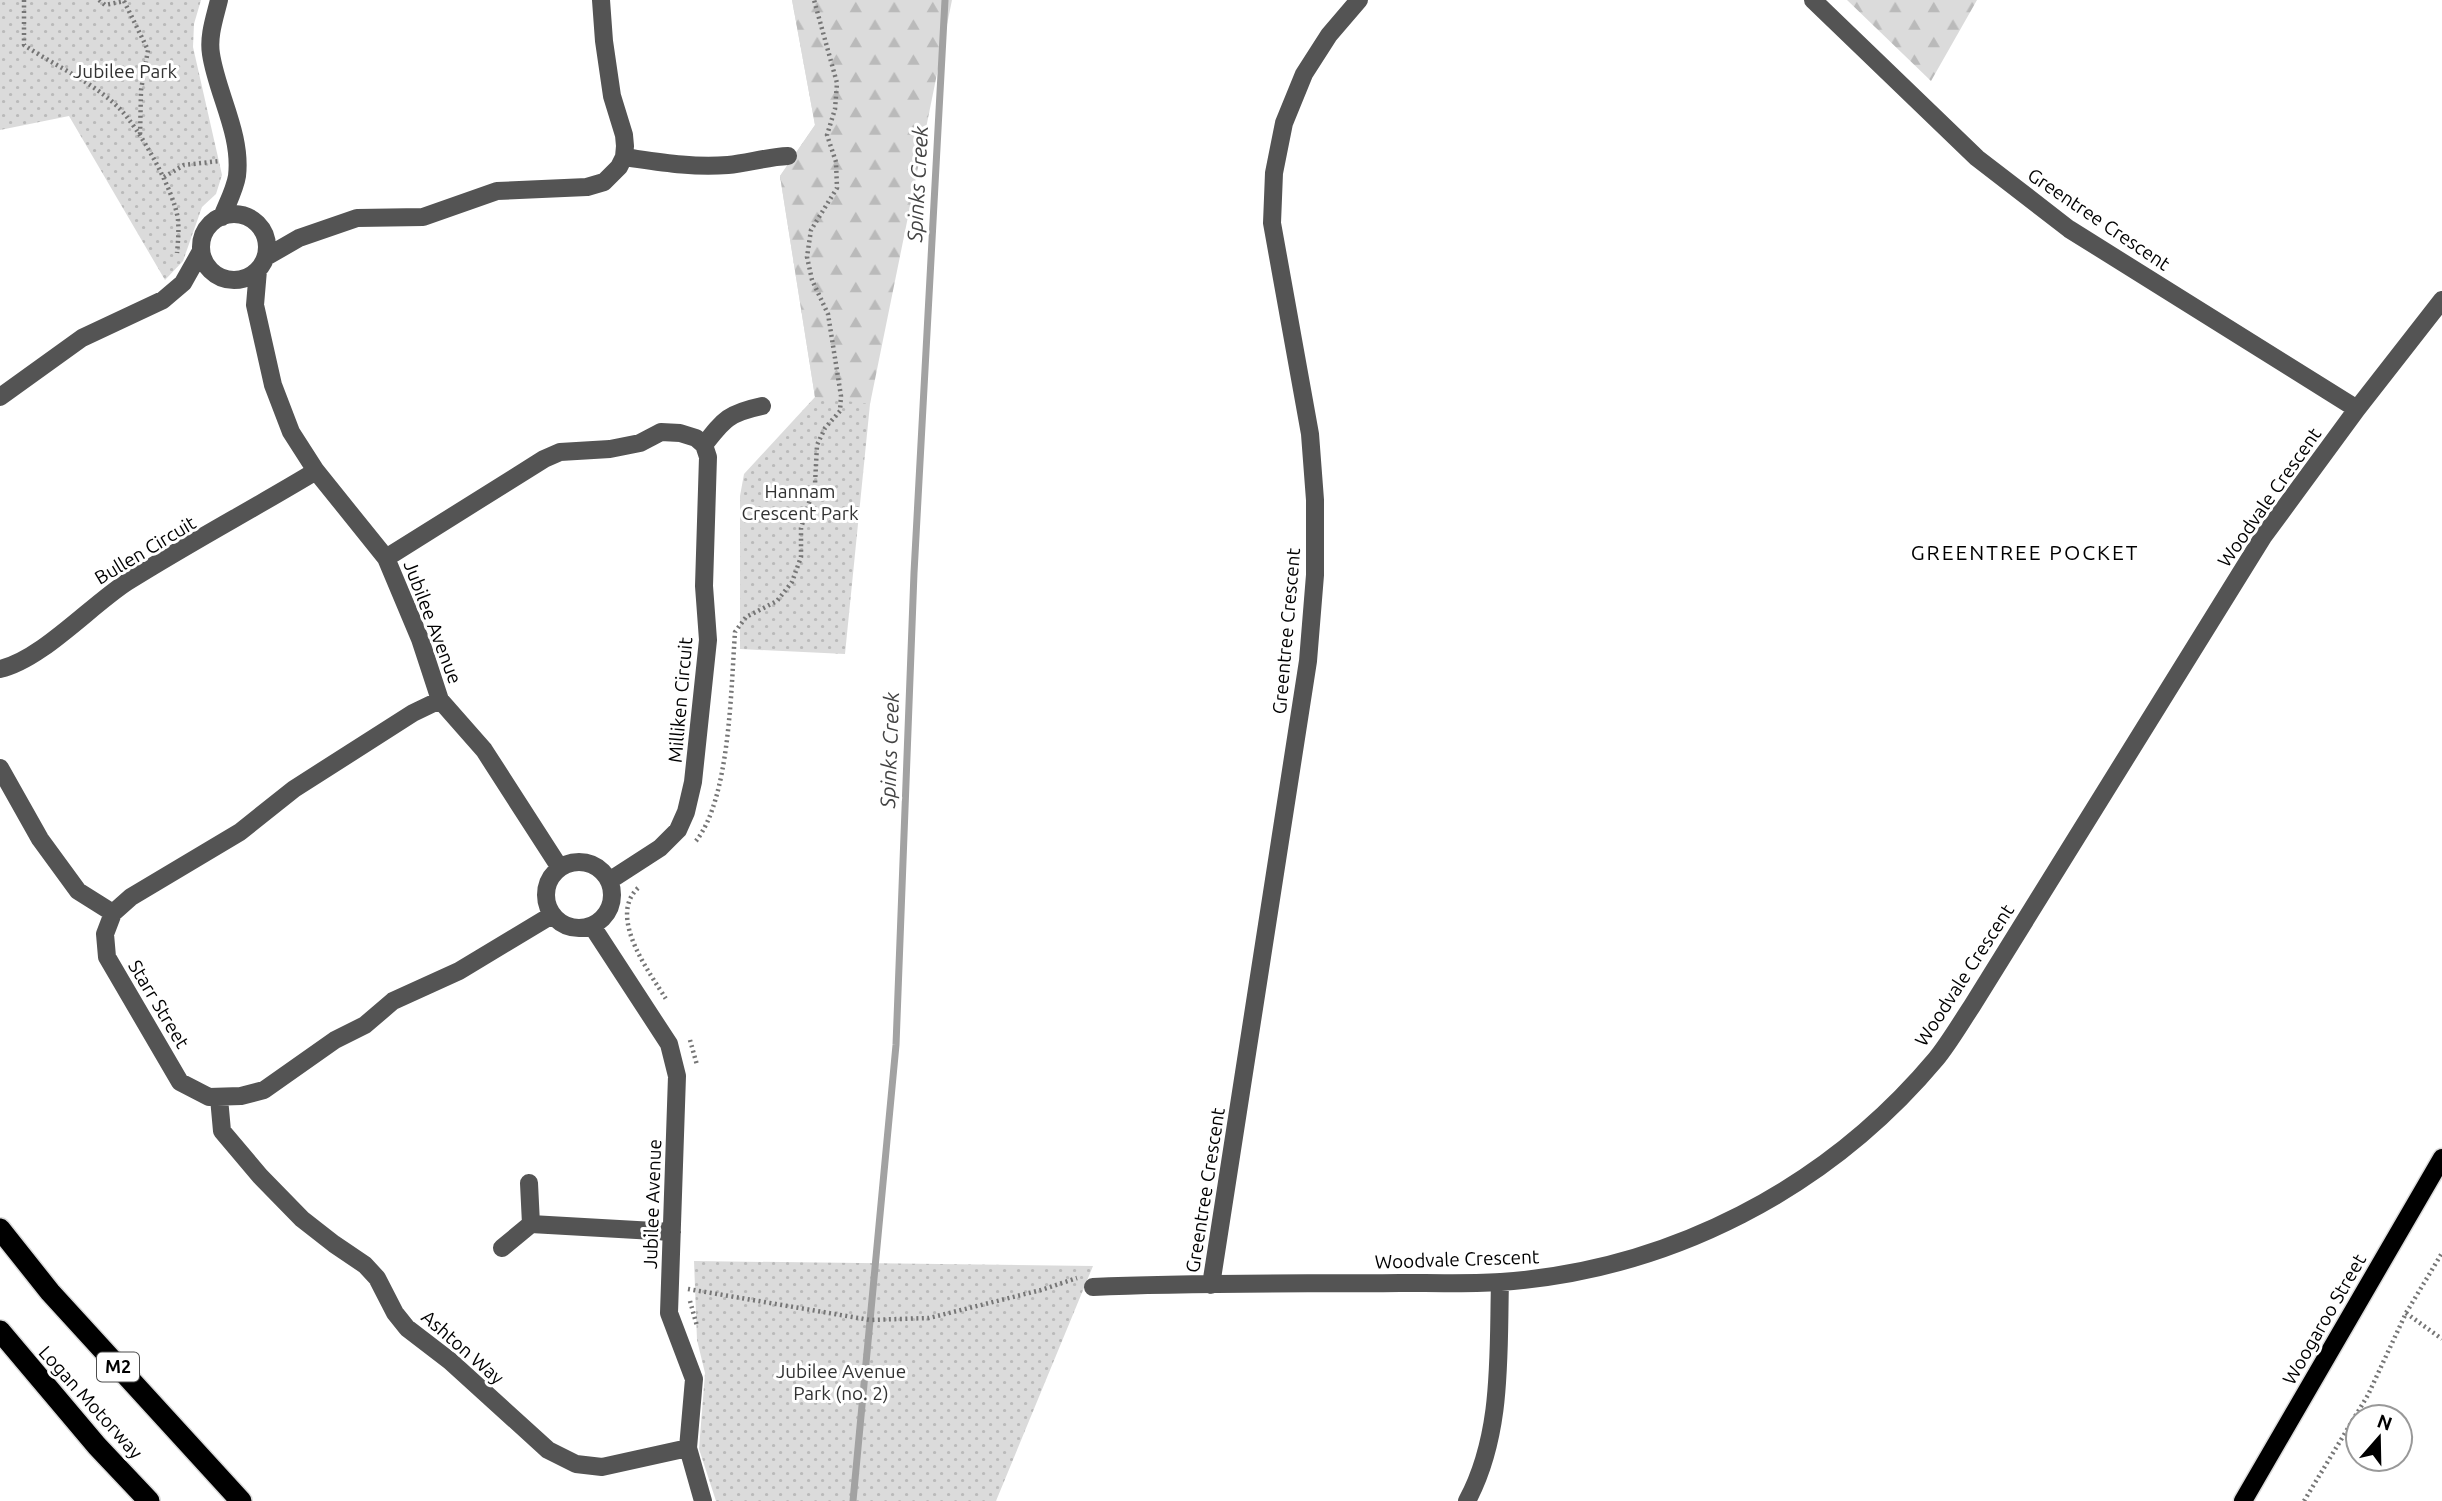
<svg xmlns="http://www.w3.org/2000/svg" width="2442" height="1501" viewBox="0 0 2442 1501" font-family="Ubuntu,sans-serif">
<style>
.grass{fill:url(#grass-dots)}
.forest{fill:url(#forest-firs)}
.lines{fill:none;stroke-linecap:round;stroke-linejoin:round}
.stream{stroke:#a2a2a2;stroke-width:7}
.major-casing{stroke:#dbdbdb;stroke-width:21}
.highway-casing{stroke:#dbdbdb;stroke-width:24}
.path{stroke:#767676;stroke-width:4.5;stroke-dasharray:2 3.5;stroke-linecap:butt}
.minor{stroke:#545454;stroke-width:18}
.major{stroke:#000;stroke-width:18}
.highway{stroke:#000;stroke-width:21}
.labels{text-anchor:middle;stroke-width:6;stroke-linejoin:round;paint-order:stroke}
.shield{fill:#fff;stroke:#4c4c4c;stroke-width:2}
.shield-label{font-size:18px;font-weight:bold;fill:#000}
.park-label{font-size:19px;fill:#323232;stroke:#fff}
.street-label{font-size:19px;fill:#000;stroke:#fff}
.water-label{font-size:21px;font-style:italic;fill:#434343;stroke:#fff}
.neighbourhood-label{font-size:21px;letter-spacing:2px;fill:#000;stroke:#fff}
</style>
<defs>
<pattern id="grass-dots" width="8" height="8" patternUnits="userSpaceOnUse" patternTransform="scale(1.75)"><rect width="8" height="8" fill="#dbdbdb"/><path d="M2 2h.1M6 6h.1" fill="none" stroke="#bababa" stroke-width="1.8" stroke-linecap="round"/></pattern>
<pattern id="forest-firs" width="22" height="20" patternUnits="userSpaceOnUse" patternTransform="scale(1.75)"><rect width="22" height="20" fill="#dbdbdb"/><path d="M5 1l3.5 6h-7zM16 11l3.5 6h-7z" fill="#bababa"/></pattern>
</defs>
<rect width="100%" height="100%" fill="#fff"/>
<path class="grass" d="M 0,0 L 201,0 L 194,24 L 193,47 L 222,175 L 216,194 L 202,207 L 183,261 L 165,280 L 69,116 L 0,130 Z
M 792,0 L 900,0 L 870,404 L 845,654 L 740,649 L 740,496 L 744,474 L 815,397 L 780,176 L 815,125 Z
M 694,1261 L 1093,1266 L 996,1501 L 716,1501 L 699,1449 L 705,1373 L 697,1340 Z"/>
<path class="forest" d="M 792,0 L 952,0 L 870,404 L 815,397 L 780,176 L 815,125 Z
M 1847,0 L 1977,0 L 1931,81 Z"/>
<g class="lines">
<path class="stream" d="M 853,1501 L 896,1045 L 914,573 L 945,0"/>
<g class="major-casing">
<path id="major" d="M 2243,1501 L 2442,1158"/>
</g>
<g class="highway-casing">
<path id="highway" d="M 0,1229 L 50,1292 L 241,1501
M 0,1331 L 97,1446 L 149,1501"/>
</g>
<path class="path" d="M 24,0 L 24,45 C 55,66 91,81 118,107 C 139,127 175,192 178,220 C 179,231 178,242 177,253
M 99,0 L 105,5 L 125,1
M 124,1 L 148,50 L 141,90 L 140,138
M 164,177 L 184,165 L 219,161
M 696,841 C 730,798 731,688 735,632 L 746,617 L 777,601 L 792,582 L 801,557 L 801,528 L 815,484 L 817,445 L 825,428 L 840,411 L 841,396 L 828,314 L 812,280 L 807,257 L 811,230 L 837,188 L 836,162 L 827,135 L 835,109 L 837,83 L 814,0
M 638,888 C 607,917 650,973 666,999
M 690,1040 L 697,1065
M 688,1289 L 870,1320 L 929,1318 L 1041,1290 L 1077,1278
M 690,1301 L 697,1326
M 2406,1313 L 2442,1339
M 2304,1501 L 2368,1395 L 2406,1313 L 2442,1253"/>
<path class="minor" d="M 219,0 C 215,17 208,36 211,54 C 217,94 242,134 237,176 C 235,189 227,204 222,217
M 1813,0 L 1977,158 L 2069,229 L 2357,409
M 624,157 C 659,162 692,168 728,165 C 748,163 767,157 788,156
M201 247a33 33 0 1 1 66 0a33 33 0 1 1-66 0Z
M 266,257 L 299,238 L 357,218 L 423,217 L 497,191 L 587,187 L 604,182 L 619,167 L 624,157 L 625,146 L 624,135 L 612,96 L 604,41 L 601,0
M 258,270 L 255,305 L 273,385 L 291,432 L 316,471 L 386,558 L 420,639 L 440,700 L 484,750 L 560,868
M 0,397 L 82,338 L 163,300 L 183,283 L 201,251
M 704,445 C 724,419 729,413 762,406
M 386,558 L 544,459 L 560,452 L 610,449 L 640,443 L 661,432 L 680,433 L 696,438 L 704,445 L 708,457 L 704,586 L 708,640 L 693,782 L 686,812 L 678,830 L 660,848 L 609,881
M 0,669 C 41,660 90,606 127,582 C 189,543 253,509 316,471
M 440,700 L 413,713 L 294,789 L 240,832 L 131,897 L 113,913 L 105,934 L 107,957 L 180,1082 L 209,1097 L 241,1096 L 264,1090 L 335,1040 L 365,1025 L 393,1001 L 459,971 L 552,915
M 0,768 L 40,839 L 78,891 L 113,913
M546 895a33 33 0 1 1 66 0a33 33 0 1 1-66 0Z
M 592,926 L 669,1044 L 677,1076 L 669,1313 L 694,1379 L 688,1448 L 703,1501
M 219,1098 L 222,1131 L 260,1176 L 302,1219 L 334,1244 L 365,1265 L 377,1278 L 395,1313 L 407,1328 L 450,1361 L 548,1450 L 576,1464 L 602,1467 L 688,1448
M 531,1224 L 672,1232
M 502,1248 L 531,1224 L 529,1183
M 1211,1285 L 1308,661 L 1315,575 L 1315,500 L 1310,434 L 1272,223 L 1274,173 L 1284,123 L 1304,74 L 1329,35 L 1359,0
M 1093,1287 C 1195,1282 1298,1284 1400,1283 C 1433,1283 1467,1284 1501,1282 C 1670,1270 1827,1189 1936,1059 C 1949,1043 1960,1024 1972,1006 L 2263,537 L 2357,409 L 2442,300
M 1467,1501 C 1503,1434 1498,1355 1500,1282"/>
<use href="#major" class="major"/>
<use href="#highway" class="highway"/>
</g>
<g class="labels">
<rect class="shield" x="97" y="1352.5" width="42" height="29" rx="5"/>
<g class="shield-label">
<text x="118" y="1373">M2</text>
</g>
<g class="park-label">
<text x="125" y="78">Jubilee Park</text>
<text x="800" y="498">Hannam<tspan x="800" dy="22">Crescent Park</tspan></text>
<text x="841" y="1378">Jubilee Avenue<tspan x="841" dy="22">Park (no. 2)</tspan></text>
</g>
<g class="street-label">
<text transform="translate(2099 219) rotate(34)" y="7">Greentree Crescent</text>
<text transform="translate(2269 497) rotate(-55)" y="7">Woodvale Crescent</text>
<text transform="translate(145 550) rotate(-31)" y="7">Bullen Circuit</text>
<text transform="translate(433 622) rotate(69)" y="7">Jubilee Avenue</text>
<text transform="translate(1286 631) rotate(-85)" y="7">Greentree Crescent</text>
<text transform="translate(680 700) rotate(-85)" y="7">Milliken Circuit</text>
<text transform="translate(1964 975) rotate(-57)" y="7">Woodvale Crescent</text>
<text transform="translate(159 1004) rotate(59)" y="7">Starr Street</text>
<text transform="translate(1205 1190) rotate(-81)" y="7">Greentree Crescent</text>
<text transform="translate(652 1204) rotate(-88)" y="7">Jubilee Avenue</text>
<text transform="translate(1457 1259) rotate(-2)" y="7">Woodvale Crescent</text>
<text transform="translate(2324 1319) rotate(-60)" y="7">Woogaroo Street</text>
<text transform="translate(463 1347) rotate(41)" y="7">Ashton Way</text>
<text transform="translate(91 1402) rotate(48)" y="7">Logan Motorway</text>
</g>
<g class="water-label">
<text transform="translate(918 184) rotate(-87)" y="7">Spinks Creek</text>
<text transform="translate(890 750) rotate(-88)" y="7">Spinks Creek</text>
</g>
<g class="neighbourhood-label">
<text x="2025" y="560">GREENTREE POCKET</text>
</g>
</g>
<g transform="translate(2379 1438) rotate(20)"><circle r="33" fill="#ffffff" stroke="#999999" stroke-width="2"/>
<path d="M0-5L12 26L0 18L-12 26Z" fill="#000000"/>
<text y="-10" font-size="19" font-weight="bold" text-anchor="middle" fill="#000000">N</text>
</g>
</svg>
